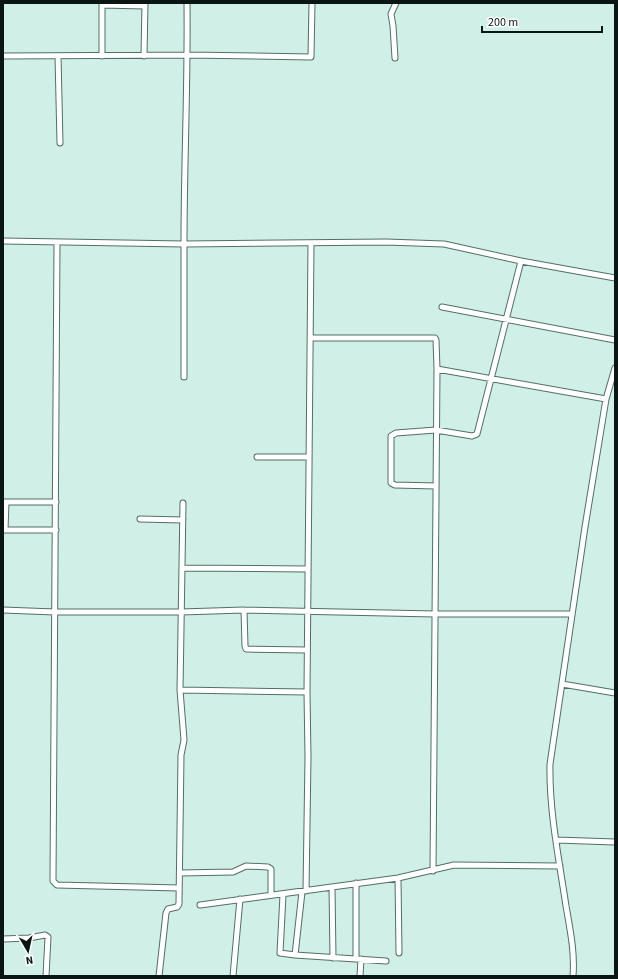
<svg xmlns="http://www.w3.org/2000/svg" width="618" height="979" viewBox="0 0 618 979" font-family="'Source Sans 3',sans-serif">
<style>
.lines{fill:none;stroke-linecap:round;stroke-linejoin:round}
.minor-casing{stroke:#526f66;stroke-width:7}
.minor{stroke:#fff;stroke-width:5}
</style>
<rect width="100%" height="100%" fill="#d0efe6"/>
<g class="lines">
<g class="minor-casing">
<path id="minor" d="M 102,5 L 145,6
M 3,56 L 188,55 L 311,57 L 312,3
M 58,56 L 60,143
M 102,56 L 102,3
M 144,56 L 145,3
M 395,58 L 393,26 L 391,14 L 396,3
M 3,241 L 184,244 L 386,242 L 444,244 L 521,261 L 615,278
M 57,242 L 53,881 L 57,885 L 179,888
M 442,307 L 615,340
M 310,338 L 435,338 L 436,340 L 437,369
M 184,377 C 184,333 184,288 184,243 C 184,163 188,83 187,3
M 257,457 L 309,457
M 436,486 L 395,485 L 391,483 L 391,436 L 396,433 L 436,430 L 472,436 L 477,434 L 521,261
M 3,502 L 56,502
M 140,519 L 183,520
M 3,530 L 56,530
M 5,530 L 6,502
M 182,568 L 308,569
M 3,610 L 55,612 L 181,612 L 244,610 L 435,614 L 572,614
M 244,610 L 245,646 L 246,649 L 307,650
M 562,684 L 615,693
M 180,690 L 307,692
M 556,840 L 615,842
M 433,871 L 437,369 L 606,399
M 180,873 L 233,872 L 246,866 L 268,867 L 271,869 L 271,895
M 398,878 L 399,953
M 356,883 L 356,959
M 332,887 L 333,958
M 306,891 L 308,757 L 307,692 L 311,243
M 283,895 L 280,953 L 295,955 L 386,961
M 200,905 L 398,878 L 454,865 L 560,866
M 3,939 L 29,938 L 45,935 L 48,937 L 46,976
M 295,955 L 302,892
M 159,976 L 166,913 L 168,909 L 177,907 L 179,904 L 181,755 L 184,740 L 180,690 L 183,503
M 233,976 L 240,899
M 360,976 L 361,959
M 573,976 C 575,953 570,929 566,906 C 559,859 549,811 550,764 L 585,527 L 606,399 L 615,368"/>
</g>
<use href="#minor" class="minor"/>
</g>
<rect width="618" height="979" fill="none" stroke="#0a1613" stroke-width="8"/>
<g transform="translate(28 951) rotate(171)" stroke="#ffffff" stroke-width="3" paint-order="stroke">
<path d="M0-3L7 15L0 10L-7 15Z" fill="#0a1613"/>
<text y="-6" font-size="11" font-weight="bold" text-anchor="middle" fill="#0a1613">N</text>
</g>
<path d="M482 26v6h120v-6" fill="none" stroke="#0a1613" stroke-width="2"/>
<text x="488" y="26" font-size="12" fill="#0a1613" stroke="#ffffff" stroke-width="3" paint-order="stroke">200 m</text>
</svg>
